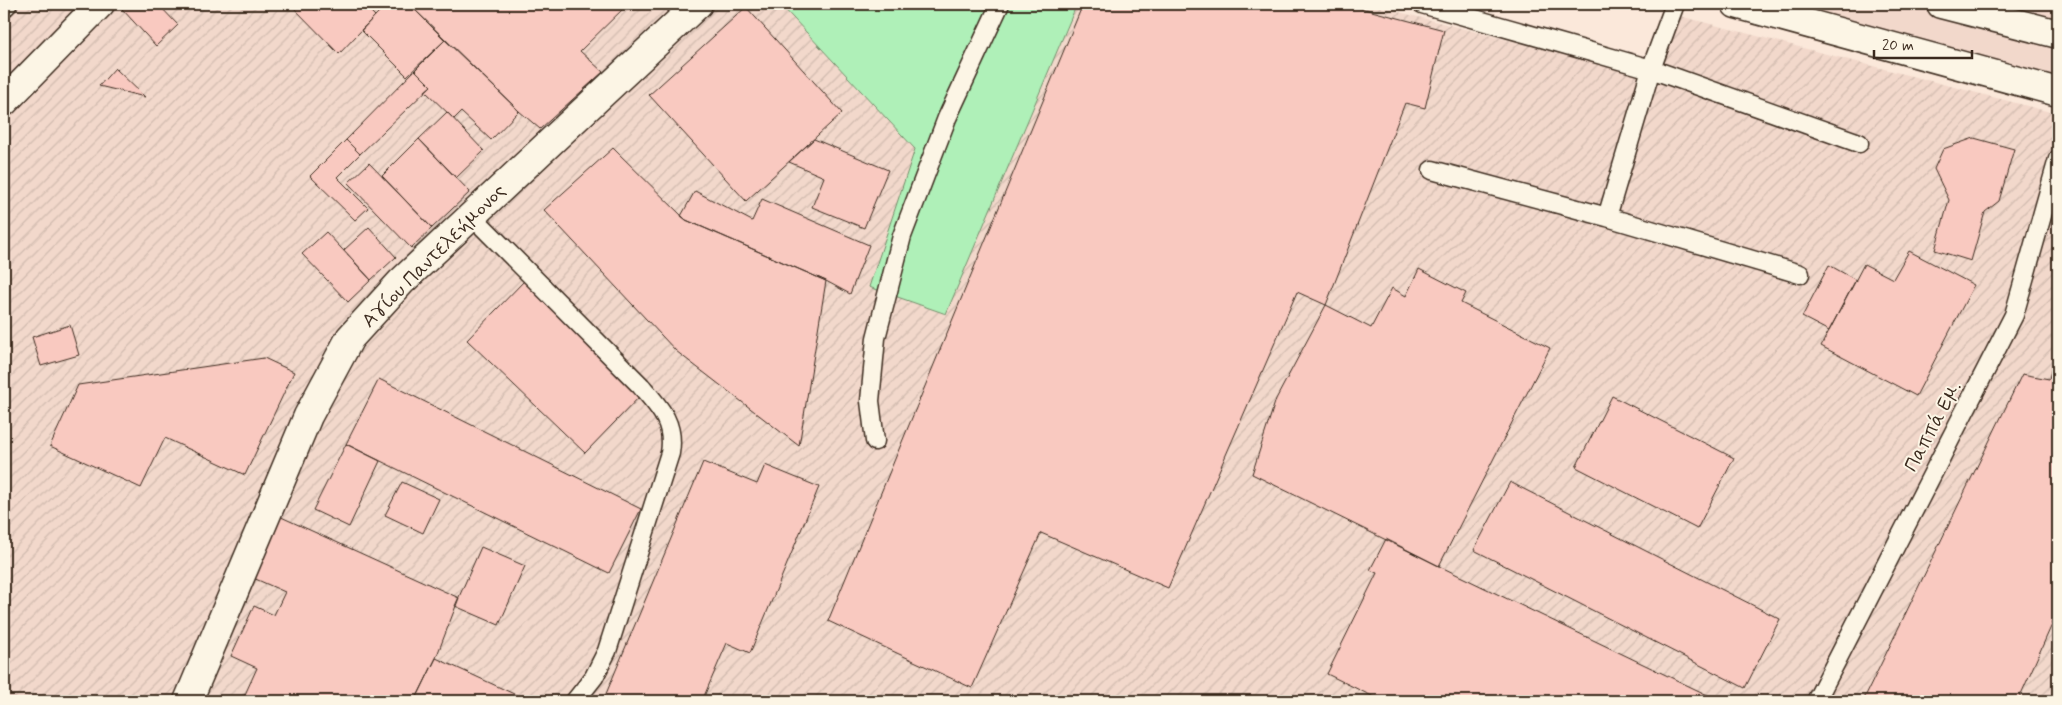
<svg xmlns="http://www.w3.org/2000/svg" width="2062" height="705" viewBox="0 0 2062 705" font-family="Mynerve,sans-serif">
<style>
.built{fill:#f2d8cb}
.industrial{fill:url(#industrial-furrows)}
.green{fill:#aff0b8;stroke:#758d6b}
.building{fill:#f9c9c0;stroke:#3b2a1e}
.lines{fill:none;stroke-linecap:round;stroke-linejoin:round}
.service-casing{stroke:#3b2a1e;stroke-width:21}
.minor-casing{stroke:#3b2a1e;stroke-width:31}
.secondary-casing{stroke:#3b2a1e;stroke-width:31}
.service{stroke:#fcf5e5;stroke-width:18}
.minor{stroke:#fcf5e5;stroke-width:28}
.secondary{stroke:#fcf5e5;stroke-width:28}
.labels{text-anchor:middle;stroke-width:4;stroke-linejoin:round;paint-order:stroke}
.street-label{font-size:20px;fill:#3b2a1e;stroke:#fcf5e5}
</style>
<defs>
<pattern id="industrial-furrows" width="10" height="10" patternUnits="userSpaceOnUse" patternTransform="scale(1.25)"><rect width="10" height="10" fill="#f2d8cb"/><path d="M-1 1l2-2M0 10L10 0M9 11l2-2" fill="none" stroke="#d0baae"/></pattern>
</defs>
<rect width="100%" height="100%" fill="#fbe8da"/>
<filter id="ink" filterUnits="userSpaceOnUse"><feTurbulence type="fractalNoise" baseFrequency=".02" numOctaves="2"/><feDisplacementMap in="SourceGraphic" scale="10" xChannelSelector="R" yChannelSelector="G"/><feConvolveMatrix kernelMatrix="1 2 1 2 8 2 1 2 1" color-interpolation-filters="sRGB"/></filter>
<g filter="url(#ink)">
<path class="built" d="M 1811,4 L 2048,4 L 2058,7 L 2058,90 L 1807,18 Z"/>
<path class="industrial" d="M 4,4 L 780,4 L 915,149 L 870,287 L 945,314 L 1077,4 L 1368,4 L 1651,77 L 1672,14 L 2058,114 L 2058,701 L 4,701 Z"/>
<path class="green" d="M 780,4 L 1077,4 L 946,314 L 869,287 L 915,149 Z"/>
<path class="building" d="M 128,4 L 158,4 L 178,25 L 156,46 L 122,9 Z
M 290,4 L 363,4 L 375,16 L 339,54 Z
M 387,4 L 409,4 L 445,40 L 407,76 L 361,30 Z
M 409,4 L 628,4 L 580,51 L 603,72 L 540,129 L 519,111 Z
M 1083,4 L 1345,4 L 1444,30 L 1425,108 L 1405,103 L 1326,305 L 1297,292 L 1168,588 L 1041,533 L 972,688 L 828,621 Z
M 746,7 L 842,113 L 746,201 L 649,95 Z
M 445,40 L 519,111 L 491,140 L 461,112 L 454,119 L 425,91 L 431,86 L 415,70 Z
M 115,68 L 145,97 L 99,86 Z
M 415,70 L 431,86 L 360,154 L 346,140 Z
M 447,112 L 484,151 L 456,178 L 419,139 Z
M 1974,138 L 2014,149 L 1999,201 L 1985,212 L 1971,261 L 1935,250 L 1949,200 L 1934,169 L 1943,149 Z
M 419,139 L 470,192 L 432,228 L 382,176 Z
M 814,139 L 888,170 L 864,228 L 812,207 L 824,177 L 789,162 Z
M 346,140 L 360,154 L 337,177 L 368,208 L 355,220 L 310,176 Z
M 613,148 L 686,220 L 826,281 L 799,446 L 676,351 L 544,210 Z
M 369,163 L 432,228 L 411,248 L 348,183 Z
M 695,191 L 752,221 L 762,199 L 869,245 L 850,294 L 826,281 L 686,220 L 681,216 Z
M 369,227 L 396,257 L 371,280 L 344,250 Z
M 326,232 L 371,280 L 348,302 L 302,254 Z
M 1909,251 L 1974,285 L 1916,396 L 1821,346 L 1864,264 L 1893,279 Z
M 1829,265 L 1856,280 L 1829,331 L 1802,317 Z
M 1419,269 L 1466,293 L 1461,303 L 1550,348 L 1439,566 L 1252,474 L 1276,399 L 1326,305 L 1371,328 L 1392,288 L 1406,296 Z
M 525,280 L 644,392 L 585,453 L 467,340 Z
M 70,325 L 79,355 L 41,366 L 32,337 Z
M 2058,340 L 2058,611 L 2018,701 L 1863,701 L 2022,374 L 2049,379 Z
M 264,358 L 294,372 L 245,475 L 165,438 L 141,488 L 50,446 L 78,385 Z
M 379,379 L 641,509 L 609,573 L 346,444 Z
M 1612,396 L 1734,458 L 1697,529 L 1576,467 Z
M 346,444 L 380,461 L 349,527 L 313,510 Z
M 703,462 L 757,484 L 765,465 L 819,487 L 750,653 L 727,643 L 702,701 L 603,701 Z
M 402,482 L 439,499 L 423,533 L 385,515 Z
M 1510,482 L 1780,619 L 1745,688 L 1474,550 Z
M 279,516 L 459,598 L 436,658 L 415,701 L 242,701 L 257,668 L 231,656 L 254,606 L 274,615 L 285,592 L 251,577 Z
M 1386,539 L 1439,566 L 1720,701 L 1382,701 L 1327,674 L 1377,573 L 1370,570 Z
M 481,547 L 525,566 L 499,625 L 455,606 Z
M 436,658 L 527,700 L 415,701 Z"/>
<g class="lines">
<g class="service-casing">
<path id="service" d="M 1422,4 L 1651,69 L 1859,143
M 4,8 L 8,4
M 1432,170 L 1607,217 L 1800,274
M 471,215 L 641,386 C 660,408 675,423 670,453 L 607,651 L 594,677 L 575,701
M 1607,217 L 1651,69 L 1675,4
M 875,441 L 870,401 L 876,338 L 902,236 L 947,118 L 1000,4
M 1816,701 L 2014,315 L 2058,159"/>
</g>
<g class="minor-casing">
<path id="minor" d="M 4,102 L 100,4
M 188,701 L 308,416 L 350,338 L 401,282 L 698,4"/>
</g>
<g class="secondary-casing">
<path id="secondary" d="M 1736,4 L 2058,92
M 1941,4 L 2058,34"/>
</g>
<use href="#service" class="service"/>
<use href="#minor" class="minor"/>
<use href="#secondary" class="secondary"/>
</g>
</g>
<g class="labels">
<g class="street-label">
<text transform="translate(433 255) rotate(-45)" y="7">Αγίου Παντελεήμονος</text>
<text transform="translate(1932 426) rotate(-62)" y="7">Παππά Εμ.</text>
</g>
</g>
<rect width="2062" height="705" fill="none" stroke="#fcf5e5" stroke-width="20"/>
<rect x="10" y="10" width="2042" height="685" fill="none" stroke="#3b2a1e" stroke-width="2" filter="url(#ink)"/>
<path d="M1874 50v8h98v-8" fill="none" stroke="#3b2a1e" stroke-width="2.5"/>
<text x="1882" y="50" font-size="15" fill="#3b2a1e" stroke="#fcf5e5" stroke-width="4" paint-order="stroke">20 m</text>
</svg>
